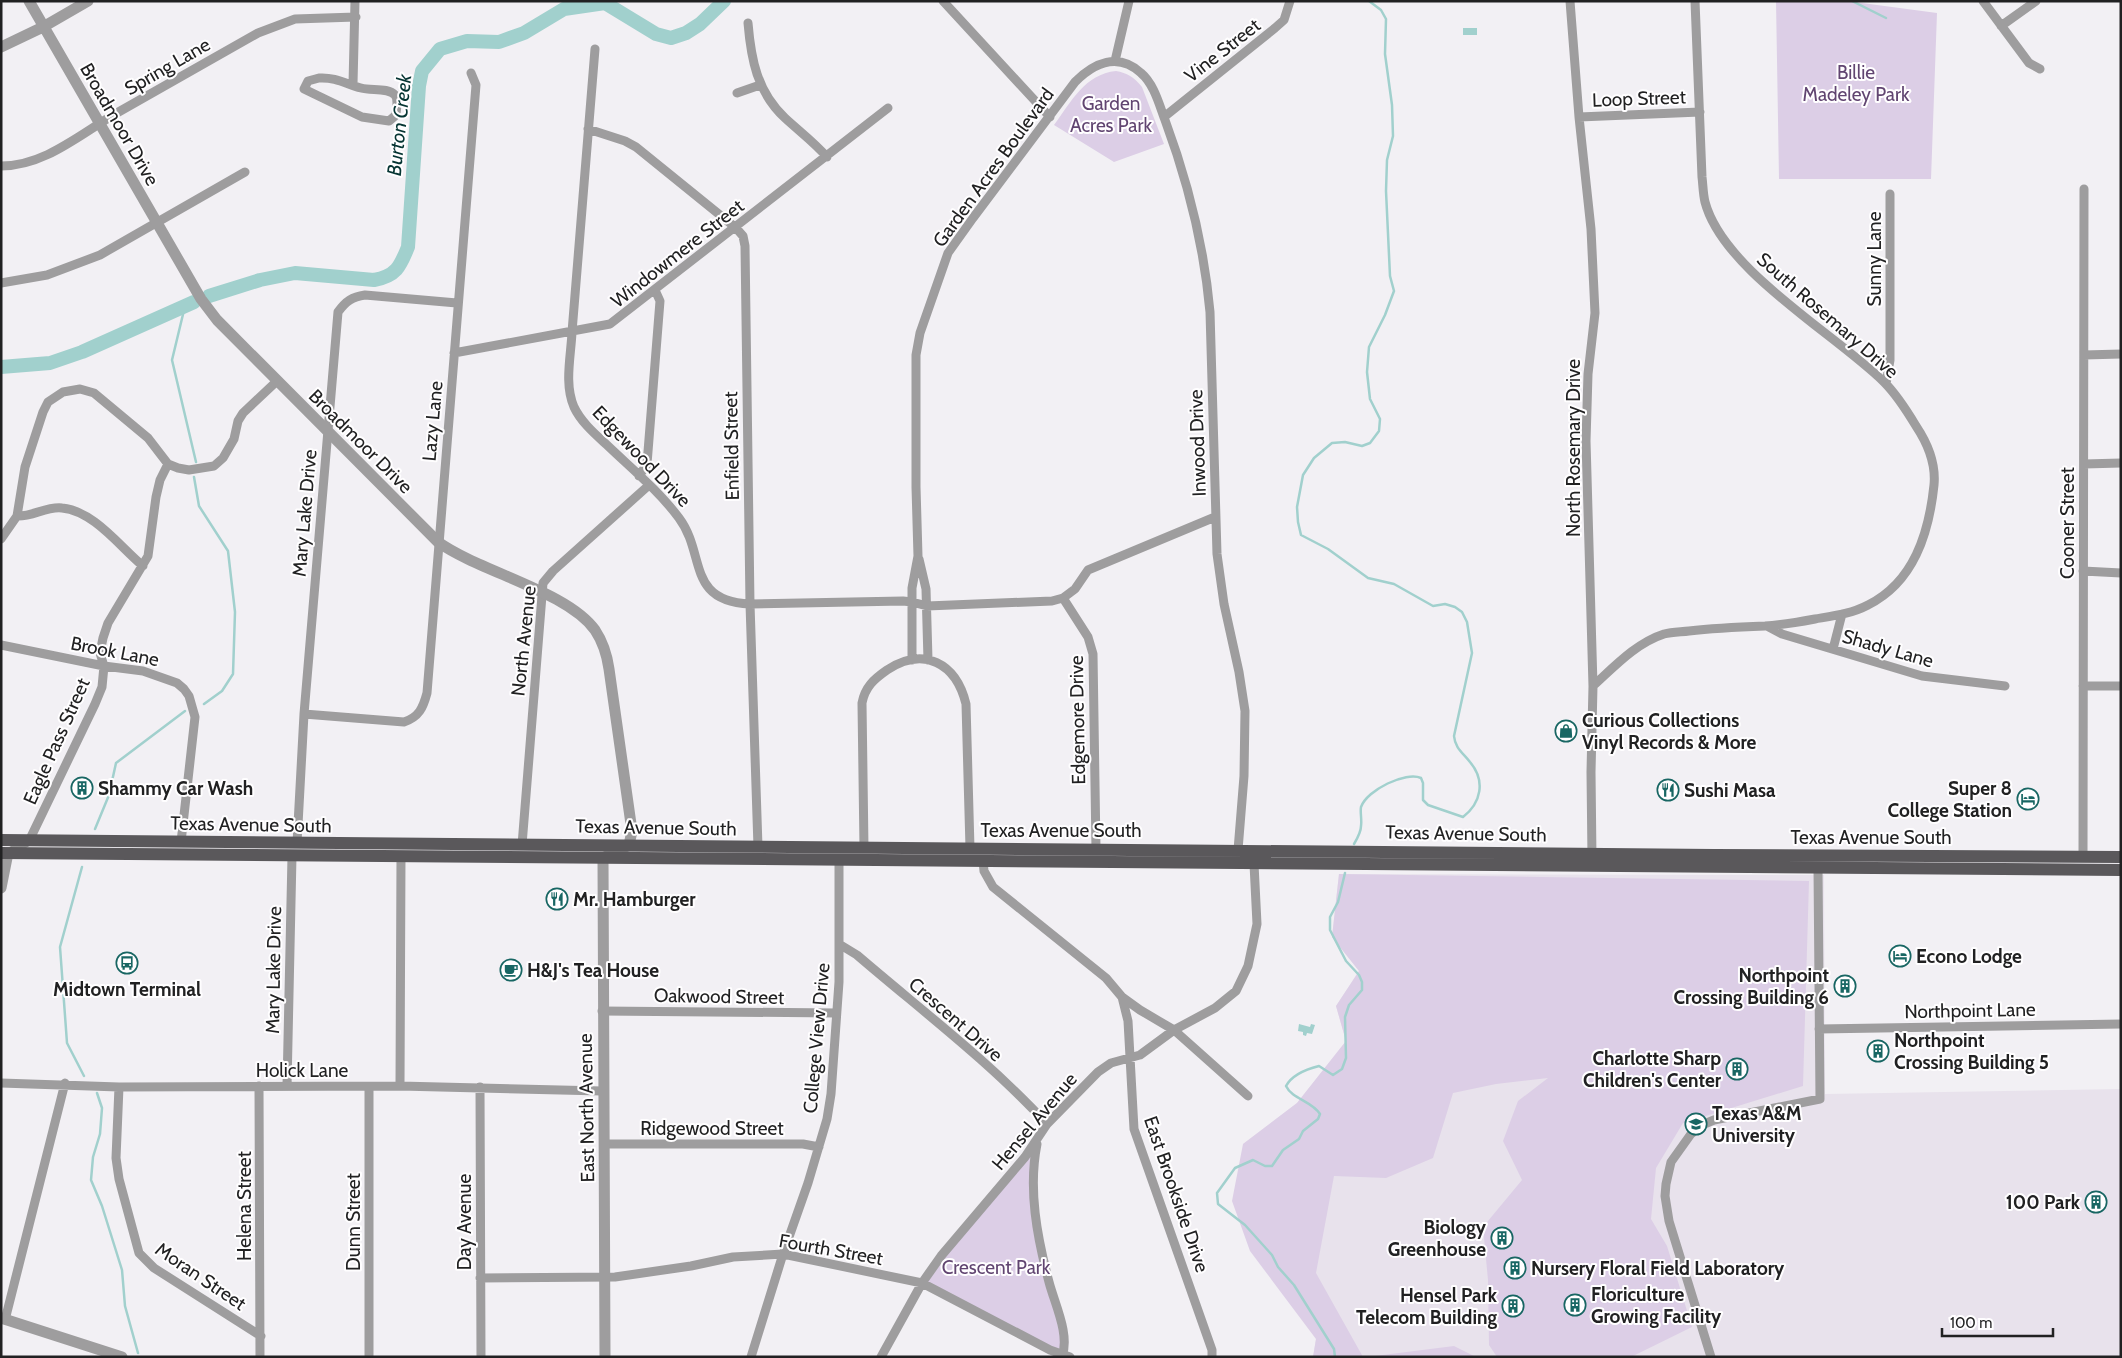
<svg xmlns="http://www.w3.org/2000/svg" width="2122" height="1358" viewBox="0 0 2122 1358" font-family="Cabin,sans-serif">
<style>
.built{fill:#e8e2ec}
.green{fill:#dccee6}
.water{fill:#a1d0cd}
.lines{fill:none;stroke-linecap:round;stroke-linejoin:round}
.stream{stroke:#a1d0cd;stroke-width:2.5}
.river{stroke:#a1d0cd;stroke-width:14}
.minor{stroke:#9e9d9e;stroke-width:9}
.tertiary{stroke:#9e9d9e;stroke-width:11}
.primary{stroke:#5a585b;stroke-width:12}
.labels{text-anchor:middle;stroke-width:4;stroke-linejoin:round;paint-order:stroke}
.street-label{font-size:19px;fill:#212122;stroke:#fffeff}
.park-label{font-size:19px;fill:#614571;stroke:#fffeff}
.poi-label{font-size:19px;font-weight:bold;fill:#212122;stroke:#fffeff;text-anchor:start}
.water-label{font-size:20px;font-style:italic;fill:#053432;stroke:#fffeff}
</style>
<rect width="100%" height="100%" fill="#f2f0f4"/>
<path class="built" d="M 1339,874 L 1824,875 L 1825,1094 L 2121,1089 L 2121,1357 L 1313,1357 L 1316,1339 L 1243,1144 L 1297,1103 L 1346,1041 L 1336,1006 L 1359,971 L 1332,937 Z"/>
<path class="green" d="M 1776,1 L 1847,1 L 1937,13 L 1931,179 L 1779,179 Z
M 1116,71 C 1127,73 1134,77 1142,87 L 1164,144 L 1114,162 L 1054,125 C 1071,102 1085,74 1116,71 Z
M 1339,874 L 1809,881 L 1803,1086 L 1683,1123 L 1656,1168 L 1651,1219 L 1667,1246 L 1692,1327 L 1631,1357 L 1497,1357 L 1489,1345 L 1488,1280 L 1483,1227 L 1522,1180 L 1503,1141 L 1518,1101 L 1548,1078 L 1496,1084 L 1453,1093 L 1433,1158 L 1386,1178 L 1334,1176 L 1316,1273 L 1363,1357 L 1313,1357 L 1316,1339 L 1250,1251 L 1232,1201 L 1243,1144 L 1297,1103 L 1346,1041 L 1336,1006 L 1359,971 L 1332,937 Z
M 1037,1140 L 1033,1188 L 1059,1319 L 1063,1355 L 922,1283 Z
M 1454,1346 L 1476,1357 L 1367,1357 Z"/>
<path class="water" d="M 1463,28 L 1477,28 L 1477,35 L 1463,35 Z
M 1299,1024 L 1310,1027 L 1311,1024 L 1315,1025 L 1312,1034 L 1307,1033 L 1306,1036 L 1303,1035 L 1303,1032 L 1298,1031 Z"/>
<g class="lines">
<path class="stream" d="M 1852,1 L 1886,18
M 185,306 L 172,360 L 196,462
M 194,477 L 199,506 L 228,551 L 235,612 L 233,674 L 222,691 L 204,704
M 95,829 L 109,795 L 116,763 L 185,711
M 1354,844 C 1357,839 1361,832 1361,826 C 1362,820 1360,812 1361,807 C 1367,790 1406,771 1421,778 L 1423,783 L 1423,800 L 1428,805 L 1463,817 C 1481,803 1486,781 1470,762 C 1463,753 1455,748 1454,736 L 1472,653 L 1467,622 L 1462,612 L 1455,607 L 1445,604 L 1433,606 L 1394,584 L 1368,578 L 1328,549 L 1301,535 L 1298,522 L 1297,507 L 1303,475 L 1314,458 L 1332,443 L 1345,442 L 1362,446 L 1370,443 L 1379,431 L 1380,419 L 1370,399 L 1367,372 L 1369,347 L 1385,315 L 1394,291 L 1390,276 L 1386,191 L 1387,160 L 1393,136 L 1392,105 L 1385,54 L 1386,19 L 1381,10 L 1369,1
M 82,867 L 60,947 L 67,1043 L 84,1076
M 97,1093 L 102,1108 L 100,1134 L 93,1157 L 91,1180 L 102,1206 L 122,1270 L 125,1306 L 138,1353
M 1335,1357 L 1334,1349 L 1294,1285 L 1278,1267 L 1272,1255 L 1245,1225 L 1218,1204 L 1217,1193 L 1235,1168 L 1253,1160 L 1265,1166 L 1272,1166 L 1283,1150 L 1299,1139 L 1303,1131 L 1318,1119 L 1320,1114 C 1312,1101 1292,1099 1286,1086 C 1292,1075 1307,1069 1319,1066 L 1333,1075 L 1342,1069 L 1346,1058 L 1345,1017 L 1349,1005 L 1362,990 L 1362,982 L 1359,975 L 1346,961 L 1330,930 L 1330,917 L 1338,902 L 1345,873"/>
<path class="river" d="M 209,296 L 260,280 L 295,273 L 374,280 C 396,276 400,267 408,247 L 419,86 L 422,71 L 440,49 L 467,41 L 499,42 L 524,33 L 564,9 L 605,3 L 656,34 L 671,38 L 686,33 L 700,24 L 724,1
M 1,367 L 50,363 L 82,352 L 194,302"/>
<path class="minor" d="M 943,1 L 1050,117
M 1570,1 L 1579,117 L 1591,229 L 1595,313 L 1588,374 L 1586,441 L 1593,686 L 1591,772 L 1592,859
M 1983,1 L 2029,63 L 2040,69
M 748,23 C 751,59 757,92 785,118 C 799,131 814,142 827,157
M 2001,26 L 2036,1
M 595,49 L 572,332 C 571,356 564,384 574,407 C 581,422 595,434 607,445 C 631,468 659,491 679,518 C 706,554 686,601 750,604 L 903,601 L 912,602 L 927,606 L 1052,601 L 1063,598 L 1075,589 L 1088,570 L 1215,517
M 1115,61 L 1129,1
M 319,78 C 336,77 346,84 361,88 C 371,91 388,87 395,95 C 399,100 396,109 396,115 L 389,121 L 362,117 L 304,89 L 308,81 Z
M 353,84 L 355,1
M 737,93 L 760,85
M 1164,117 L 1275,28 L 1284,20 L 1290,1
M 1579,117 L 1700,112
M 588,129 L 625,141 L 636,147 L 736,228 L 743,236 L 745,246 L 750,604 L 758,847
M 1,166 C 44,166 79,135 115,114 C 162,87 210,60 258,33 L 295,19 L 356,17
M 1,283 L 47,275 L 100,255 L 245,172
M 454,353 L 610,324 L 888,108
M 2084,355 L 2121,354
M 1886,384 L 1890,360 L 1890,194
M 2084,464 L 2121,463
M 639,476 L 647,464 L 660,301 L 655,290
M 17,516 C 32,517 47,506 62,508 C 94,511 120,547 143,566
M 1,539 L 17,516 L 25,467 L 43,412 L 48,402 L 63,392 L 80,389 L 94,393 L 148,438 L 168,464 L 178,468 L 189,470 L 214,466 L 223,458 L 234,439 L 238,421 L 243,413 L 277,381
M 919,559 L 926,589 L 928,660
M 2083,571 L 2121,573
M 1063,598 L 1088,637 L 1093,654 L 1096,849
M 1767,626 L 1782,634 L 1922,676 L 2005,686
M 1,645 L 104,666 L 143,671 L 177,683 L 184,689 L 189,696 L 195,717 L 181,842
M 1833,649 L 1842,614
M 912,660 L 912,588 L 918,556 L 916,487 L 916,355 L 920,333 L 948,253 L 973,218 L 1075,82 C 1094,63 1118,52 1141,73 C 1154,84 1159,104 1165,120 C 1188,182 1204,245 1210,312 L 1217,554 L 1224,604 L 1239,672 L 1245,711 L 1244,776 L 1238,850
M 1593,686 C 1614,667 1636,643 1664,634 C 1672,632 1681,632 1689,631 C 1715,628 1739,627 1765,626 C 1781,625 1799,622 1815,619 C 1833,616 1851,614 1868,605 C 1914,582 1929,533 1934,485 C 1936,464 1928,444 1916,426 C 1907,411 1897,395 1884,382 C 1834,333 1723,270 1705,202 C 1703,194 1703,185 1702,177 L 1695,1
M 2083,686 L 2121,686
M 304,714 L 404,722 C 419,717 423,708 427,693 L 476,85 L 471,73
M 297,843 L 304,714 L 338,312 C 346,301 352,297 365,295 L 457,303
M 522,845 L 543,583 L 553,571 L 648,486
M 864,848 L 862,703 C 865,687 874,679 887,670 C 924,646 956,663 966,704 L 970,848
M 8,853 L 29,841 L 95,704 L 102,687 L 104,666 L 100,653 L 103,638 L 108,623 L 148,556 L 156,497 L 160,480 L 168,464
M 2083,857 L 2084,189
M 983,861 L 984,871 L 993,887 L 1106,978 L 1122,997 L 1128,1021 L 1134,1129 L 1212,1350 L 1212,1357
M 839,944 L 857,955 C 921,1010 990,1062 1047,1124
M 1122,997 L 1140,1010 L 1174,1030 L 1248,1096
M 602,1011 L 836,1013
M 1819,1029 L 2121,1024
M 1,1083 L 119,1087 L 400,1086 L 602,1091
M 259,1086 L 260,1357
M 287,1086 L 292,856
M 400,1086 L 401,856
M 119,1087 L 116,1158 L 119,1179 L 139,1253 L 154,1268 L 261,1336
M 369,1087 L 369,1357
M 480,1087 L 481,1357
M 604,1144 L 803,1144 L 819,1147
M 1037,1144 C 1028,1189 1037,1237 1049,1282 C 1055,1305 1070,1334 1062,1357
M 480,1278 L 615,1277 L 691,1266 L 733,1257 L 783,1254 L 922,1283 L 1050,1350 L 1070,1357
M 5,1320 L 65,1083
M 751,1357 L 783,1254 L 808,1183 L 827,1119 L 831,1094 L 839,982 L 839,860
M 881,1357 L 922,1283 L 941,1256 L 1025,1157 L 1047,1124 L 1098,1072 L 1111,1063 L 1140,1055 L 1174,1030 L 1215,1008 L 1236,991 L 1248,966 L 1257,924 L 1254,864
M 1711,1357 L 1669,1221 L 1665,1196 L 1666,1184 L 1671,1162 L 1691,1134 L 1702,1125 L 1714,1120 L 1820,1099 L 1818,868"/>
<path class="tertiary" d="M 29,1 L 201,299 L 217,320 L 438,542 C 480,572 567,591 595,630 C 603,642 607,655 609,669 L 632,831 L 629,845 L 603,858 L 605,1357
M 1,47 L 43,27 L 88,1
M 1,888 L 8,853
M 1,1318 L 122,1357"/>
<path class="primary" d="M 1,840 L 1714,855 L 2121,857
M 1,853 L 2121,870"/>
</g>
<defs>
<g id="shop-ring" transform="scale(1.125)"><circle r="9.5" fill="#fffeff" stroke="#186663" stroke-width="1.5"/><path d="M-5-2.5h2.3a2.7 3.5 0 0 1 5.4 0H5L5.5 6h-11ZM-1.5-2.5h3a1.5 2.3 0 0 0-3 0Z" fill="#186663"/></g>
<g id="building-ring" transform="scale(1.125)"><circle r="9.5" fill="#fffeff" stroke="#186663" stroke-width="1.5"/><path d="M-4-6H4V6H1V3H-1V6H-4ZM-2.5-4.3h1.7v1.8h-1.7ZM.8-4.3h1.7v1.8H.8ZM-2.5-1h1.7V.8h-1.7ZM.8-1h1.7V.8H.8Z" fill="#186663"/></g>
<g id="restaurant-ring" transform="scale(1.125)"><circle r="9.5" fill="#fffeff" stroke="#186663" stroke-width="1.5"/><path d="M-5-6h1v4h1v-4h1v4h1v-4h1v5L-1.5 .5V6h-2V.5L-5-1ZM5-6V6H3V1.5H1.5Q1.5-4 5-6Z" fill="#186663"/></g>
<g id="hotel-ring" transform="scale(1.125)"><circle r="9.5" fill="#fffeff" stroke="#186663" stroke-width="1.5"/><path d="M-6-4.5h1.5V1H6V5H4.5V3h-9V5H-6ZM-4 0a1.8 1.8 0 1 1 3.6 0ZM.5 0V-2.5h3Q6-2.5 6 0Z" fill="#186663"/></g>
<g id="bus-ring" transform="scale(1.125)"><circle r="9.5" fill="#fffeff" stroke="#186663" stroke-width="1.5"/><path d="M-5-6H5V4H4V6H2V4H-2V6H-4V4H-5ZM-3.5-4V0h7V-4ZM-3.5 1.2v1.5H-2V1.2ZM2 1.2v1.5H3.5V1.2Z" fill="#186663"/></g>
<g id="cafe-ring" transform="scale(1.125)"><circle r="9.5" fill="#fffeff" stroke="#186663" stroke-width="1.5"/><path d="M-5.5-4.5H6V0H3Q3 3.5 0 3.5H-2.5Q-5.5 3.5-5.5 0ZM3-3.2v2h1.7v-2ZM-6 4.5H4V6H-6Z" fill="#186663"/></g>
<g id="university-ring" transform="scale(1.125)"><circle r="9.5" fill="#fffeff" stroke="#186663" stroke-width="1.5"/><path d="M0-5L7-2L0 1L-7-2ZM-4 1L0 2.5L4 1V4Q0 6-4 4Z" fill="#186663"/></g>
</defs>
<g fill-rule="evenodd">
<use href="#shop-ring" x="1566" y="731"/>
<use href="#building-ring" x="82" y="788"/>
<use href="#restaurant-ring" x="1668" y="790"/>
<use href="#hotel-ring" x="2028" y="799"/>
<use href="#restaurant-ring" x="557" y="899"/>
<use href="#hotel-ring" x="1900" y="956"/>
<use href="#bus-ring" x="127" y="963"/>
<use href="#cafe-ring" x="511" y="970"/>
<use href="#building-ring" x="1845" y="986"/>
<use href="#building-ring" x="1878" y="1051"/>
<use href="#building-ring" x="1737" y="1069"/>
<use href="#university-ring" x="1696" y="1124"/>
<use href="#building-ring" x="2096" y="1202"/>
<use href="#building-ring" x="1502" y="1238"/>
<use href="#building-ring" x="1515" y="1268"/>
<use href="#building-ring" x="1575" y="1305"/>
<use href="#building-ring" x="1513" y="1306"/>
</g>
<g class="labels">
<g class="street-label">
<text transform="translate(1222 50) rotate(-38)" y="7">Vine Street</text>
<text transform="translate(167 66) rotate(-30)" y="7">Spring Lane</text>
<text transform="translate(1639 98) rotate(-2)" y="7">Loop Street</text>
<text transform="translate(120 124) rotate(60)" y="7">Broadmoor Drive</text>
<text transform="translate(993 167) rotate(-54)" y="7">Garden Acres Boulevard</text>
<text transform="translate(677 253) rotate(-38)" y="7">Windowmere Street</text>
<text transform="translate(1874 259) rotate(-90)" y="7">Sunny Lane</text>
<text transform="translate(1828 315) rotate(41)" y="7">South Rosemary Drive</text>
<text transform="translate(432 421) rotate(-85)" y="7">Lazy Lane</text>
<text transform="translate(361 441) rotate(45)" y="7">Broadmoor Drive</text>
<text transform="translate(1197 443) rotate(-92)" y="7">Inwood Drive</text>
<text transform="translate(731 446) rotate(-91)" y="7">Enfield Street</text>
<text transform="translate(1573 448) rotate(-90)" y="7">North Rosemary Drive</text>
<text transform="translate(642 456) rotate(46)" y="7">Edgewood Drive</text>
<text transform="translate(304 513) rotate(-85)" y="7">Mary Lake Drive</text>
<text transform="translate(2067 523) rotate(-90)" y="7">Cooner Street</text>
<text transform="translate(523 641) rotate(-84)" y="7">North Avenue</text>
<text transform="translate(1888 648) rotate(16)" y="7">Shady Lane</text>
<text transform="translate(115 651) rotate(11)" y="7">Brook Lane</text>
<text transform="translate(1077 720) rotate(-91)" y="7">Edgemore Drive</text>
<text transform="translate(56 741) rotate(-66)" y="7">Eagle Pass Street</text>
<text transform="translate(251 824) rotate(1)" y="7">Texas Avenue South</text>
<text transform="translate(656 827) rotate(1)" y="7">Texas Avenue South</text>
<text x="1061" y="837">Texas Avenue South</text>
<text transform="translate(1466 833) rotate(1)" y="7">Texas Avenue South</text>
<text x="1871" y="844">Texas Avenue South</text>
<text transform="translate(273 970) rotate(-89)" y="7">Mary Lake Drive</text>
<text transform="translate(719 996) rotate(1)" y="7">Oakwood Street</text>
<text transform="translate(1970 1010) rotate(-1)" y="7">Northpoint Lane</text>
<text transform="translate(956 1019) rotate(41)" y="7">Crescent Drive</text>
<text transform="translate(816 1038) rotate(-85)" y="7">College View Drive</text>
<text x="302" y="1077">Holick Lane</text>
<text transform="translate(586 1108) rotate(-91)" y="7">East North Avenue</text>
<text transform="translate(1034 1121) rotate(-50)" y="7">Hensel Avenue</text>
<text x="712" y="1135">Ridgewood Street</text>
<text transform="translate(1177 1194) rotate(71)" y="7">East Brookside Drive</text>
<text transform="translate(244 1206) rotate(-90)" y="7">Helena Street</text>
<text transform="translate(353 1222) rotate(-90)" y="7">Dunn Street</text>
<text transform="translate(464 1222) rotate(-90)" y="7">Day Avenue</text>
<text transform="translate(831 1249) rotate(10)" y="7">Fourth Street</text>
<text transform="translate(201 1276) rotate(34)" y="7">Moran Street</text>
</g>
<g class="park-label">
<text x="1856" y="79">Billie<tspan x="1856" dy="22">Madeley Park</tspan></text>
<text x="1111" y="110">Garden<tspan x="1111" dy="22">Acres Park</tspan></text>
<text x="996" y="1274">Crescent Park</text>
</g>
<g class="poi-label">
<text x="1582" y="727">Curious Collections<tspan x="1582" dy="22">Vinyl Records &amp; More</tspan></text>
<text x="98" y="795">Shammy Car Wash</text>
<text x="2012" y="795" text-anchor="end">Super 8<tspan x="2012" dy="22">College Station</tspan></text>
<text x="1684" y="797">Sushi Masa</text>
<text x="573" y="906">Mr. Hamburger</text>
<text x="1916" y="963">Econo Lodge</text>
<text x="527" y="977">H&amp;J's Tea House</text>
<text x="1829" y="982" text-anchor="end">Northpoint<tspan x="1829" dy="22">Crossing Building 6</tspan></text>
<text x="127" y="996" text-anchor="middle">Midtown Terminal</text>
<text x="1894" y="1047">Northpoint<tspan x="1894" dy="22">Crossing Building 5</tspan></text>
<text x="1721" y="1065" text-anchor="end">Charlotte Sharp<tspan x="1721" dy="22">Children's Center</tspan></text>
<text x="1712" y="1120">Texas A&amp;M<tspan x="1712" dy="22">University</tspan></text>
<text x="2080" y="1209" text-anchor="end">100 Park</text>
<text x="1486" y="1234" text-anchor="end">Biology<tspan x="1486" dy="22">Greenhouse</tspan></text>
<text x="1531" y="1275">Nursery Floral Field Laboratory</text>
<text x="1591" y="1301">Floriculture<tspan x="1591" dy="22">Growing Facility</tspan></text>
<text x="1497" y="1302" text-anchor="end">Hensel Park<tspan x="1497" dy="22">Telecom Building</tspan></text>
</g>
<g class="water-label">
<text transform="translate(399 125) rotate(-84)" y="7">Burton Creek</text>
</g>
</g>
<rect width="2122" height="1358" fill="none" stroke="#212122" stroke-width="5"/>
<path d="M1942 1328v8h111v-8" fill="none" stroke="#212122" stroke-width="2.5"/>
<text x="1950" y="1328" font-size="15" fill="#212122" stroke="#fffeff" stroke-width="4" paint-order="stroke">100 m</text>
</svg>
